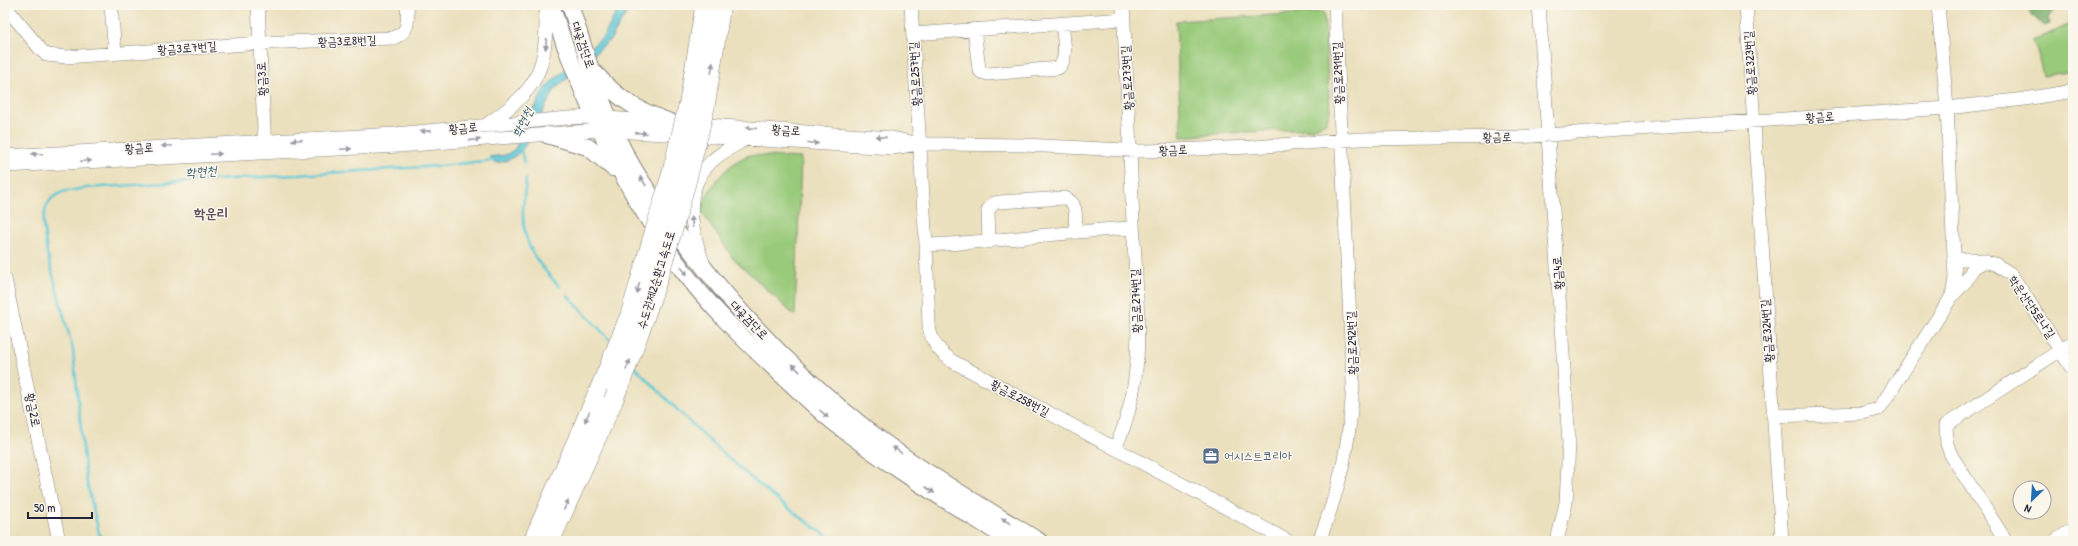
<svg xmlns="http://www.w3.org/2000/svg" width="2078" height="546" viewBox="0 0 2078 546" font-family="'Patrick Hand','Poor Story',sans-serif">
<style>
.green{fill:#99ca7a;stroke:#5e765a}
.forest{fill:#7aae6a;stroke:#4e6852}
.water{fill:#5dc8d6;stroke:#407588}
.lines{fill:none;stroke-linecap:round;stroke-linejoin:round}
.stream{stroke:#5dc8d6;stroke-width:2.5}
.minor-casing{stroke:#86817c;stroke-width:14}
.major-casing{stroke:#86817c;stroke-width:18}
.highway-casing{stroke:#86817c;stroke-width:20}
.minor{stroke:#fff;stroke-width:13}
.major{stroke:#fff;stroke-width:16}
.highway{stroke:#fff;stroke-width:19}
.highway-bridge-casing{stroke:#86817c;stroke-width:20;stroke-linecap:butt}
.highway-bridge{stroke:#fff;stroke-width:19}
.oneway{fill:#9c9ca7}
.labels{text-anchor:middle;stroke-width:3;stroke-linejoin:round;paint-order:stroke}
.street-label{font-size:12px;fill:#22223b;stroke:#fbf7ec}
.service-label{font-size:12px;fill:#4e5e75;stroke:#fbf7ec;text-anchor:start}
.water-label{font-size:13px;font-style:italic;fill:#375c71;stroke:#fbf7ec}
.quarter-label{font-size:14px;font-weight:bold;fill:#63515e;stroke:#fbf7ec}
</style>
<rect width="100%" height="100%" fill="#fbf7ec"/>
<filter id="ink" filterUnits="userSpaceOnUse"><feTurbulence type="fractalNoise" baseFrequency=".025" numOctaves="2"/><feDisplacementMap in="SourceGraphic" scale="8" xChannelSelector="R" yChannelSelector="G"/><feConvolveMatrix kernelMatrix="1 2 1 2 8 2 1 2 1" color-interpolation-filters="sRGB"/></filter>
<filter id="wash" filterUnits="userSpaceOnUse"><feTurbulence type="fractalNoise" baseFrequency=".012" numOctaves="4" result="noise"/><feDisplacementMap in="SourceGraphic" scale="16" xChannelSelector="R" yChannelSelector="G"/><feGaussianBlur stdDeviation="0.9" result="paint"/><feColorMatrix in="noise" values="0 0 0 0 0 0 0 0 0 0 0 0 0 0 0 0 0 1.4 0 .05"/><feComposite in="paint" operator="in"/></filter>
<g filter="url(#wash)">
<rect width="100%" height="100%" fill="#ebe0bd"/>
<path class="green" d="M 1324,12 L 1330,111 L 1326,123 L 1312,129 L 1225,133 L 1181,137 L 1176,21 Z
M 2073,23 L 2073,71 L 2043,76 L 2037,50 L 2032,41 Z
M 751,155 L 801,158 L 795,316 L 733,258 L 702,213 C 703,192 730,159 751,155 Z"/>
<path class="forest" d="M 2023,5 L 2033,5 L 2042,11 L 2052,5 L 2063,5 C 2056,11 2047,13 2050,24 L 2045,26 L 2042,25 Z"/>
<path class="water" d="M 620,5 L 631,5 L 611,39 L 555,89 L 524,147 C 515,158 509,161 495,163 L 489,157 L 506,155 L 515,149 L 542,93 L 552,81 L 604,36 Z"/>
<g class="lines">
<path class="stream" d="M 521,150 L 524,163
M 526,179 C 525,189 524,199 523,210 C 522,245 537,263 560,287
M 567,295 L 611,341
M 635,367 C 695,429 762,494 835,541
M 101,541 L 86,479 L 73,350 L 47,253 L 43,222 L 46,207 L 52,198 L 62,192 L 86,188 L 439,166 L 495,160"/>
</g>
</g>
<g filter="url(#ink)">
<g class="lines">
<g class="minor-casing">
<path id="minor" d="M 111,5 L 115,53
M 258,5 L 265,150
M 911,5 L 926,245 L 929,326 C 931,342 939,351 952,361 L 1288,541
M 1539,5 L 1569,442 L 1566,503 L 1557,541
M 1746,5 L 1782,541
M 5,6 L 41,50 L 47,55 L 66,57 L 260,43 L 393,38 C 410,32 408,21 407,5
M 974,29 L 979,69 L 981,72 L 988,74 L 1058,68 C 1069,60 1063,36 1062,24
M 913,34 L 1124,19
M 694,124 L 892,138 L 911,142
M 486,125 C 540,88 547,70 546,5
M 5,156 L 395,134 L 568,118 L 593,117 L 663,122
M 5,166 L 399,146 L 599,130 L 892,148 L 919,144 L 943,144 L 1024,145 L 1146,151 L 1252,147 L 1360,139 L 1517,137 L 1947,108 L 2025,99 L 2073,91
M 989,242 L 988,210 L 994,203 L 999,202 L 1065,198 C 1079,203 1075,219 1075,231
M 926,245 C 996,243 1064,231 1133,228
M 1954,259 L 1973,259 L 1995,264 L 2011,274 L 2073,370
M 703,262 C 690,227 682,189 712,161 C 721,152 734,146 746,139
M 5,279 L 59,541
M 1952,296 L 1966,281 L 1973,268 L 1985,261
M 1773,416 L 1863,413 L 1879,409 L 1952,296 L 1955,278 L 1947,108 L 1938,5
M 1115,448 C 1149,378 1136,297 1133,222 C 1130,150 1127,77 1123,5
M 1319,541 C 1341,485 1350,443 1353,383 L 1335,5
M 2006,541 L 1951,455 L 1947,444 L 1946,425 L 2073,342
M 2055,541 L 2073,529"/>
</g>
<g class="major-casing">
<path id="major" d="M 551,5 C 580,94 618,179 673,257 C 705,303 747,343 789,382 C 803,395 817,409 832,421 C 888,466 950,503 1011,541
M 570,5 C 584,47 596,90 614,130 C 630,168 656,203 680,236 C 734,310 797,375 869,431 C 922,472 982,506 1039,541
M 596,74 C 620,101 639,111 673,123
M 547,135 L 588,147 L 613,168"/>
</g>
<g class="highway-casing">
<path id="highway" d="M 689,102 L 705,5
M 705,107 L 721,5
M 533,541 L 603,381
M 550,541 L 613,401"/>
</g>
<use href="#minor" class="minor"/>
<use href="#major" class="major"/>
<use href="#highway" class="highway"/>
<g class="highway-bridge-casing">
<path id="highway-bridge" d="M 603,381 L 630,315 L 672,172 L 689,102
M 613,401 C 652,306 682,206 705,107"/>
</g>
<use href="#highway-bridge" class="highway-bridge"/>
</g>
<defs><path id="oneway-solid" d="M-6-.8H1V-3.2L6.5 0L1 3.2V.8H-6Z"/></defs>
<g class="oneway">
<use href="#oneway-solid" transform="translate(546 44) rotate(95)"/>
<use href="#oneway-solid" transform="translate(712 68) rotate(-81)"/>
<use href="#oneway-solid" transform="translate(751 128) rotate(-176)"/>
<use href="#oneway-solid" transform="translate(426 131) rotate(175)"/>
<use href="#oneway-solid" transform="translate(641 133) rotate(3)"/>
<use href="#oneway-solid" transform="translate(881 137) rotate(-176)"/>
<use href="#oneway-solid" transform="translate(297 140) rotate(177)"/>
<use href="#oneway-solid" transform="translate(475 140) rotate(-4)"/>
<use href="#oneway-solid" transform="translate(813 143) rotate(4)"/>
<use href="#oneway-solid" transform="translate(167 146) rotate(177)"/>
<use href="#oneway-solid" transform="translate(346 149) rotate(-3)"/>
<use href="#oneway-solid" transform="translate(37 154) rotate(177)"/>
<use href="#oneway-solid" transform="translate(216 154) rotate(-2)"/>
<use href="#oneway-solid" transform="translate(86 161) rotate(-3)"/>
<use href="#oneway-solid" transform="translate(643 181) rotate(-123)"/>
<use href="#oneway-solid" transform="translate(692 222) rotate(-97)"/>
<use href="#oneway-solid" transform="translate(684 271) rotate(52)"/>
<use href="#oneway-solid" transform="translate(638 288) rotate(106)"/>
<use href="#oneway-solid" transform="translate(628 365) rotate(-67)"/>
<use href="#oneway-solid" transform="translate(796 368) rotate(-136)"/>
<use href="#oneway-solid" transform="translate(824 414) rotate(42)"/>
<use href="#oneway-solid" transform="translate(587 417) rotate(114)"/>
<use href="#oneway-solid" transform="translate(897 450) rotate(-145)"/>
<use href="#oneway-solid" transform="translate(930 490) rotate(34)"/>
<use href="#oneway-solid" transform="translate(566 505) rotate(-66)"/>
<use href="#oneway-solid" transform="translate(1006 521) rotate(-148)"/>
</g>
</g>
<defs>
<g id="office-square" transform="scale(0.9)"><rect x="-9" y="-9" width="18" height="18" rx="4" fill="#5c6f8a" stroke="#fbf7ec"/><path d="M-6-3h4V-5.5h4V-3h4V5H-6ZM-1-4.5V-3h2v-1.5ZM-6 0V1H6V0Z" fill="#fff"/></g>
</defs>
<g fill-rule="evenodd">
<use href="#office-square" x="1211" y="456"/>
</g>
<g class="labels">
<g class="street-label">
<text transform="translate(347 41) rotate(-2)" y="4">황금3로8번길</text>
<text transform="translate(583 45) rotate(71)" y="4">대곶검단로</text>
<text transform="translate(187 48) rotate(-4)" y="4">황금3로7번길</text>
<text transform="translate(1750 63) rotate(-93)" y="4">황금로323번길</text>
<text transform="translate(1338 73) rotate(-92)" y="4">황금로291번길</text>
<text transform="translate(915 74) rotate(-93)" y="4">황금로257번길</text>
<text transform="translate(1127 78) rotate(-93)" y="4">황금로273번길</text>
<text transform="translate(262 79) rotate(-93)" y="4">황금3로</text>
<text transform="translate(1820 117) rotate(-4)" y="4">황금로</text>
<text transform="translate(463 128) rotate(-5)" y="4">황금로</text>
<text transform="translate(786 130) rotate(4)" y="4">황금로</text>
<text transform="translate(1497 137) rotate(-1)" y="4">황금로</text>
<text transform="translate(139 148) rotate(-3)" y="4">황금로</text>
<text transform="translate(1173 150) rotate(-2)" y="4">황금로</text>
<text transform="translate(1558 273) rotate(-94)" y="4">황금4로</text>
<text transform="translate(656 280) rotate(-73)" y="4">수도권제2순환고속도로</text>
<text transform="translate(1136 301) rotate(-92)" y="4">황금로274번길</text>
<text transform="translate(2032 307) rotate(56)" y="4">학운산단5로나길</text>
<text transform="translate(749 320) rotate(46)" y="4">대곶검단로</text>
<text transform="translate(1767 331) rotate(-94)" y="4">황금로324번길</text>
<text transform="translate(1352 343) rotate(-92)" y="4">황금로292번길</text>
<text transform="translate(1020 398) rotate(28)" y="4">황금로258번길</text>
<text transform="translate(33 410) rotate(79)" y="4">황금2로</text>
</g>
<g class="service-label">
<text x="1224" y="460">어시스트코리아</text>
</g>
<g class="water-label">
<text transform="translate(522 122) rotate(-64)" y="5">학현천</text>
<text transform="translate(201 171) rotate(-4)" y="5">학현천</text>
</g>
<g class="quarter-label">
<text x="211" y="218">학운리</text>
</g>
</g>
<rect width="2078" height="546" fill="none" stroke="#fbf7ec" stroke-width="20"/>
<g transform="translate(2032 500) rotate(205)"><circle r="19" fill="#fbf7ec" stroke="#a4a2a5"/>
<path d="M0-3L7 15L0 10L-7 15Z" fill="#1f6fb2"/>
<text y="-6" font-size="11" font-weight="bold" text-anchor="middle" fill="#22223b">N</text>
</g>
<path d="M28 512v6h64v-6" fill="none" stroke="#22223b" stroke-width="2"/>
<text x="34" y="512" font-size="12" fill="#22223b" stroke="#fbf7ec" stroke-width="3" paint-order="stroke">50 m</text>
</svg>
